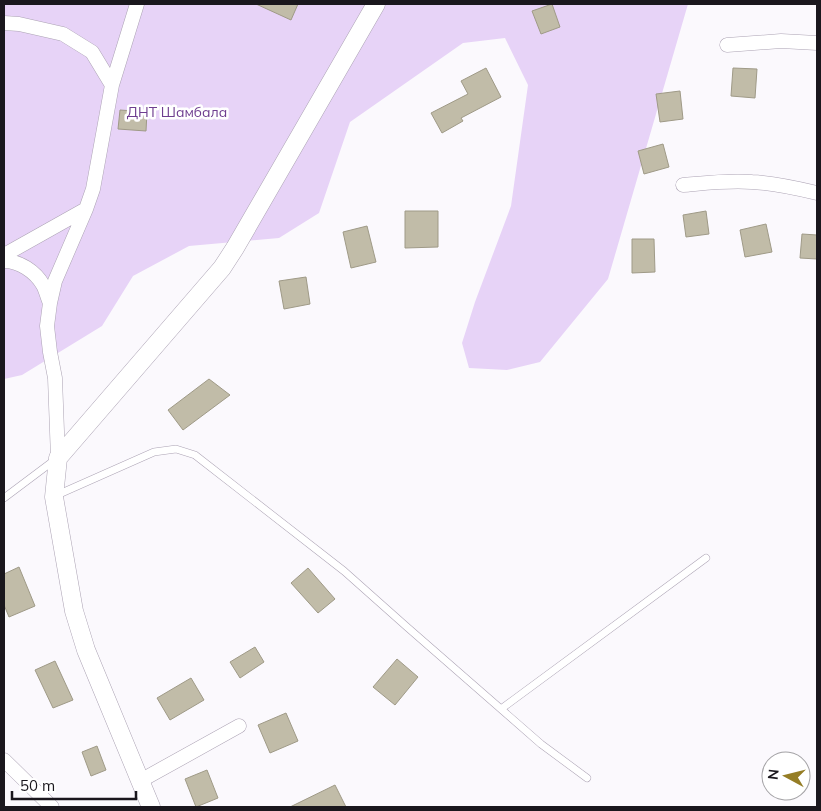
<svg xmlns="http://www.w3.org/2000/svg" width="821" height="811" viewBox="0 0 821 811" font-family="Mulish,sans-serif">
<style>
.green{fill:#e7d3f7}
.building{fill:#c1bca8;stroke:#9f9a87}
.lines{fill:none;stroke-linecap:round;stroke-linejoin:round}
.service-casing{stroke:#aca3b4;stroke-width:8}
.minor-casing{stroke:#aca3b4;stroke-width:15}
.tertiary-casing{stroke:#aca3b4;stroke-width:19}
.service{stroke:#fff;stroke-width:7}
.minor{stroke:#fff;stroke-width:14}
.tertiary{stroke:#fff;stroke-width:18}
.labels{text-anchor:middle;stroke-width:5;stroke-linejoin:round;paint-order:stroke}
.park-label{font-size:14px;fill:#6e3d8f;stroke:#fff}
</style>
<rect width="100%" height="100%" fill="#fbf9fd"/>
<path class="green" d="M 4,4 L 688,4 L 608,279 L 540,362 L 507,370 L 469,368 L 462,343 L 475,302 L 511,206 L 528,85 L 505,38 L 463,43 L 350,122 L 319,213 L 279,238 L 189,246 L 133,276 L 102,326 L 22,375 L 4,379 Z"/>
<path class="building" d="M 256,4 L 298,4 L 291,20 Z
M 552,4 L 560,27 L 541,34 L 532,11 Z
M 486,68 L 501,97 L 461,118 L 463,121 L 442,133 L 431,113 L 468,94 L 461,81 Z
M 733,68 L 757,69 L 755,98 L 731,96 Z
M 680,91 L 683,119 L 660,122 L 656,94 Z
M 120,110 L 147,112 L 146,131 L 118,129 Z
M 663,144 L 669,167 L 644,174 L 638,151 Z
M 405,211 L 438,211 L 438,247 L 405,248 Z
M 706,211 L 709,234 L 686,237 L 683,215 Z
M 766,224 L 772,252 L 745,257 L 740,230 Z
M 367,226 L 376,262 L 351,268 L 343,232 Z
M 802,234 L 817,235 L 817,259 L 800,258 Z
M 632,239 L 654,239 L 655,272 L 632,273 Z
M 306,277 L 310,304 L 284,309 L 279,281 Z
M 209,379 L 230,395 L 183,430 L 168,410 Z
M 19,567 L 35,606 L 9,617 L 4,605 L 4,574 Z
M 308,568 L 335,599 L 318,613 L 291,583 Z
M 255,647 L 264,662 L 240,678 L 230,662 Z
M 397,659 L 418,677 L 395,705 L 373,687 Z
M 55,661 L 73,700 L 53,708 L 35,670 Z
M 191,678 L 204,700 L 170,720 L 157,698 Z
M 286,713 L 298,741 L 270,753 L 258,725 Z
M 97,746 L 106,770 L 91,776 L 82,752 Z
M 207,770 L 218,798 L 196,807 L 185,779 Z
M 335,785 L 346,807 L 290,807 Z"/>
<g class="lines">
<g class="service-casing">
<path id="service" d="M 57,495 L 154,452 L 176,449 L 195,455 L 344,571 L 407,627 L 541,744 L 587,778
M 4,498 L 56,459
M 501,709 L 706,558"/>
</g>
<g class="minor-casing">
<path id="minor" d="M 4,23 L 19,24 L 63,34 L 92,52 L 112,85 L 137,4
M 727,45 L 781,41 L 817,43
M 683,185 C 706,183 729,180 752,182 C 774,183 796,188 817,193
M 4,255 L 86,209
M 4,261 C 19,261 35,271 43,285 C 46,290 47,297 50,303
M 58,458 L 55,378 L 50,352 L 47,326 L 50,303 L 55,281 L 86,209 L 93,189 L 112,85
M 4,760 L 52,807
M 140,781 L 239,726"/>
</g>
<g class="tertiary-casing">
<path id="tertiary" d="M 151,807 L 86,650 L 74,611 L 54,497 L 58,458 L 222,268 L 235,248 L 376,4"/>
</g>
<use href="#service" class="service"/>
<use href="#minor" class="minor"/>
<use href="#tertiary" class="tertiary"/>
</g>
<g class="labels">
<g class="park-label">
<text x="177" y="117">ДНТ Шамбала</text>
</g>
</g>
<rect width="821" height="811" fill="none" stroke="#1a171d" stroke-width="10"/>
<g transform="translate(786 776) rotate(277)"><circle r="24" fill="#ffffff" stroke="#a3a2a5"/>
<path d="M0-4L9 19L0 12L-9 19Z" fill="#957d25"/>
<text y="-8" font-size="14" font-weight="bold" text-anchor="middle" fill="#1a171d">N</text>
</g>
<path d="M12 791v8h124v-8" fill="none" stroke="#1a171d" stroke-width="2.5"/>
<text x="20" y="791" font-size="15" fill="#1a171d" stroke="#ffffff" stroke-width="4" paint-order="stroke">50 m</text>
</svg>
